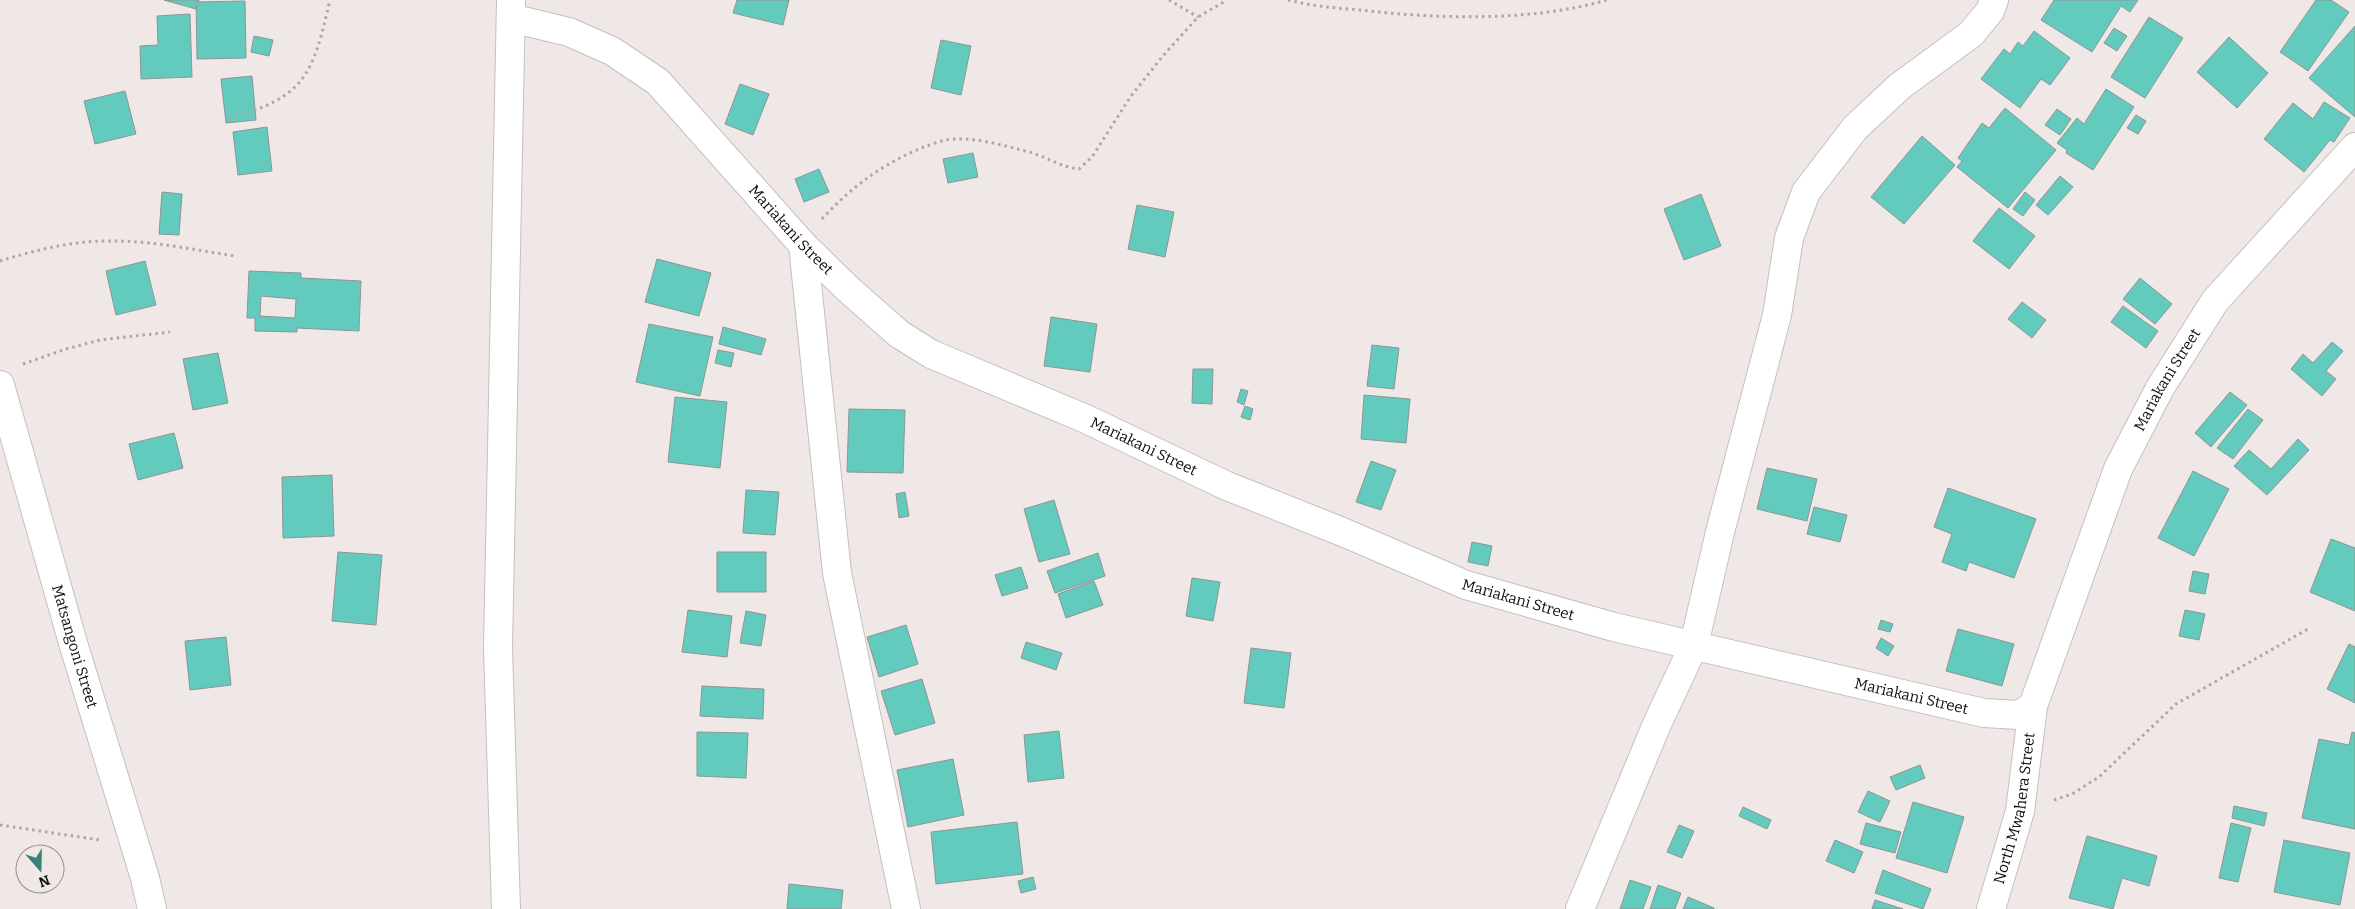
<svg xmlns="http://www.w3.org/2000/svg" width="2355" height="909" viewBox="0 0 2355 909" font-family="Bitter,serif">
<style>
.building{fill:#62cbbe;stroke:#8e9594;fill-rule:evenodd}
.lines{fill:none;stroke-linecap:round;stroke-linejoin:round}
.street-casing{stroke:#c6bfbf;stroke-width:30}
.secondary-casing{stroke:#c6bfbf;stroke-width:30}
.highway-casing{stroke:#c6bfbf;stroke-width:30}
.path{stroke:#aca6a6;stroke-width:3;stroke-dasharray:2.5 4;stroke-linecap:butt}
.street{stroke:#fff;stroke-width:28}
.secondary{stroke:#fff;stroke-width:28}
.highway{stroke:#fff;stroke-width:28}
.labels{text-anchor:middle;stroke-width:4;stroke-linejoin:round;paint-order:stroke}
.street-label{font-size:15px;fill:#100d0d;stroke:#efe8e7}
</style>
<rect width="100%" height="100%" fill="#efe8e7"/>
<path class="building" d="M 164,0 L 199,0 L 196,9 Z
M 737,0 L 789,0 L 783,25 L 733,13 Z
M 2054,0 L 2138,0 L 2130,12 L 2121,6 L 2092,52 L 2041,20 Z
M 2316,0 L 2331,0 L 2349,12 L 2308,71 L 2280,52 Z
M 245,1 L 246,58 L 197,59 L 196,2 Z
M 190,14 L 192,77 L 141,79 L 140,46 L 158,45 L 157,16 Z
M 2149,17 L 2183,38 L 2145,98 L 2111,77 Z
M 2355,26 L 2355,117 L 2309,78 Z
M 2114,28 L 2127,36 L 2117,51 L 2104,43 Z
M 2034,31 L 2070,58 L 2050,85 L 2041,79 L 2020,108 L 1981,79 L 2004,49 L 2010,54 L 2018,42 L 2023,46 Z
M 254,36 L 273,40 L 269,56 L 251,52 Z
M 2229,37 L 2268,73 L 2237,108 L 2197,72 Z
M 941,40 L 971,46 L 961,95 L 931,88 Z
M 252,76 L 256,120 L 226,123 L 221,79 Z
M 740,84 L 769,94 L 753,135 L 725,124 Z
M 2106,89 L 2134,107 L 2093,170 L 2066,153 L 2067,150 L 2057,143 L 2077,118 L 2084,124 Z
M 125,91 L 136,134 L 95,144 L 84,101 Z
M 2324,102 L 2350,118 L 2334,142 L 2330,140 L 2304,172 L 2264,139 L 2293,103 L 2313,119 Z
M 2005,108 L 2056,150 L 2008,208 L 1957,167 L 1962,161 L 1958,158 L 1982,123 L 1989,128 Z
M 2057,109 L 2071,119 L 2060,135 L 2045,125 Z
M 2136,115 L 2146,121 L 2138,134 L 2127,128 Z
M 267,127 L 272,171 L 238,175 L 233,132 Z
M 1922,136 L 1955,165 L 1904,224 L 1871,197 Z
M 973,153 L 978,177 L 948,183 L 943,159 Z
M 819,169 L 829,192 L 804,202 L 795,179 Z
M 2060,176 L 2073,187 L 2048,215 L 2036,205 Z
M 162,192 L 182,194 L 179,235 L 159,234 Z
M 2025,192 L 2035,200 L 2023,216 L 2013,209 Z
M 1701,194 L 1721,246 L 1684,260 L 1664,209 Z
M 1137,205 L 1174,212 L 1165,257 L 1128,249 Z
M 1999,208 L 2035,236 L 2009,269 L 1973,241 Z
M 657,259 L 711,273 L 699,316 L 645,302 Z
M 145,261 L 156,305 L 116,315 L 106,271 Z
M 249,271 L 301,273 L 301,278 L 361,281 L 359,331 L 297,328 L 297,332 L 255,331 L 255,318 L 247,318 ZM 261,296 L 296,299 L 295,318 L 260,316 Z
M 2140,278 L 2172,304 L 2155,324 L 2123,299 Z
M 2022,302 L 2046,320 L 2032,338 L 2008,319 Z
M 2123,306 L 2158,331 L 2146,348 L 2111,322 Z
M 1051,317 L 1097,324 L 1090,372 L 1044,366 Z
M 649,324 L 713,337 L 700,396 L 636,382 Z
M 723,327 L 766,339 L 761,355 L 719,344 Z
M 2332,342 L 2343,351 L 2326,371 L 2336,379 L 2322,396 L 2291,369 L 2303,354 L 2313,363 Z
M 1372,345 L 1399,348 L 1394,389 L 1367,386 Z
M 718,350 L 734,353 L 731,367 L 715,363 Z
M 218,353 L 228,403 L 193,410 L 183,359 Z
M 1193,369 L 1213,369 L 1212,404 L 1192,403 Z
M 1241,389 L 1248,391 L 1244,405 L 1237,402 Z
M 2230,392 L 2247,405 L 2211,447 L 2195,433 Z
M 1364,395 L 1410,399 L 1406,443 L 1361,439 Z
M 675,397 L 727,402 L 720,468 L 668,462 Z
M 1245,406 L 1253,409 L 1250,420 L 1241,417 Z
M 849,409 L 905,410 L 903,473 L 847,472 Z
M 2248,409 L 2263,420 L 2233,459 L 2217,448 Z
M 174,433 L 183,468 L 138,480 L 129,444 Z
M 2298,439 L 2309,450 L 2267,495 L 2234,466 L 2249,450 L 2271,469 Z
M 1371,461 L 1396,470 L 1381,510 L 1356,502 Z
M 1767,468 L 1817,479 L 1807,521 L 1757,509 Z
M 2193,471 L 2229,489 L 2194,556 L 2158,538 Z
M 332,475 L 334,536 L 283,538 L 282,477 Z
M 1948,488 L 2036,519 L 2014,578 L 1969,562 L 1966,571 L 1942,562 L 1952,534 L 1934,527 Z
M 746,490 L 779,492 L 775,535 L 743,533 Z
M 905,492 L 909,516 L 899,518 L 896,494 Z
M 1054,500 L 1070,554 L 1039,562 L 1024,509 Z
M 1814,507 L 1847,515 L 1840,542 L 1807,534 Z
M 2331,539 L 2355,548 L 2355,611 L 2310,592 Z
M 1472,542 L 1492,546 L 1488,566 L 1468,562 Z
M 338,552 L 382,555 L 376,625 L 332,621 Z
M 717,552 L 766,552 L 766,592 L 717,592 Z
M 1098,553 L 1105,576 L 1055,593 L 1047,571 Z
M 1021,567 L 1028,588 L 1002,596 L 995,575 Z
M 2193,571 L 2209,574 L 2205,594 L 2189,591 Z
M 1192,578 L 1220,582 L 1213,621 L 1186,616 Z
M 1094,581 L 1103,605 L 1066,618 L 1058,594 Z
M 688,610 L 732,616 L 727,657 L 682,652 Z
M 2185,610 L 2205,614 L 2199,640 L 2179,636 Z
M 746,611 L 766,615 L 761,646 L 740,643 Z
M 1881,620 L 1893,624 L 1890,632 L 1878,629 Z
M 906,625 L 918,664 L 879,677 L 867,637 Z
M 1958,629 L 2014,644 L 2002,686 L 1946,671 Z
M 226,637 L 231,685 L 190,690 L 185,641 Z
M 1881,638 L 1894,646 L 1888,656 L 1876,648 Z
M 1026,642 L 1062,653 L 1056,670 L 1021,658 Z
M 2349,644 L 2355,647 L 2355,703 L 2327,689 Z
M 1251,648 L 1291,653 L 1284,708 L 1244,703 Z
M 922,679 L 935,723 L 895,735 L 881,691 Z
M 702,686 L 764,689 L 763,719 L 700,716 Z
M 1059,731 L 1064,778 L 1028,782 L 1024,735 Z
M 697,732 L 748,733 L 746,778 L 697,776 Z
M 2352,732 L 2355,733 L 2355,829 L 2302,818 L 2319,739 L 2349,745 Z
M 953,759 L 964,815 L 908,827 L 897,770 Z
M 1920,765 L 1925,778 L 1896,790 L 1890,777 Z
M 1868,791 L 1890,801 L 1880,822 L 1858,812 Z
M 1913,802 L 1964,817 L 1947,873 L 1896,858 Z
M 2234,806 L 2267,813 L 2264,826 L 2232,818 Z
M 1743,807 L 1771,820 L 1767,829 L 1739,816 Z
M 1017,822 L 1023,874 L 936,884 L 931,832 Z
M 1866,823 L 1901,832 L 1895,853 L 1860,844 Z
M 2231,823 L 2251,828 L 2238,882 L 2219,878 Z
M 1679,825 L 1694,831 L 1682,858 L 1667,852 Z
M 2087,836 L 2157,856 L 2149,886 L 2122,878 L 2113,909 L 2069,898 Z
M 1835,840 L 1863,852 L 1854,873 L 1826,861 Z
M 2284,840 L 2350,853 L 2340,905 L 2274,892 Z
M 1883,870 L 1931,889 L 1923,909 L 1875,893 Z
M 1033,877 L 1036,889 L 1021,893 L 1018,881 Z
M 1630,880 L 1651,887 L 1643,909 L 1620,909 Z
M 789,884 L 843,890 L 841,909 L 787,909 Z
M 1658,885 L 1681,893 L 1675,909 L 1650,909 Z
M 1688,897 L 1714,908 L 1714,909 L 1683,909 Z
M 1875,900 L 1903,909 L 1872,909 Z"/>
<g class="lines">
<g class="street-casing">
<g id="street">
<path d="M 803,245 L 837,573 L 906,909"/>
<path id="s1" d="M 0,385 L 73,643 L 145,878 L 152,909"/>
<path d="M 1580,909 L 1657,724 L 1694,645 L 1720,532 L 1777,315 L 1789,238 L 1806,192 L 1855,128 L 1900,86 L 1971,34 L 1990,11 L 1994,0"/>
<path id="s2" d="M 1991,909 L 2020,811 L 2033,706"/>
</g>
</g>
<g class="secondary-casing">
<g id="secondary">
<path id="s3" d="M 511,18 L 569,32 L 612,51 L 658,82 L 803,245 L 848,289 L 899,334 L 931,354 L 1086,419 L 1227,486 L 1345,533 L 1466,585 L 1614,627 L 1984,713 L 2019,715 L 2033,706 L 2118,469 L 2160,388 L 2215,301 L 2355,147"/>
</g>
</g>
<g class="highway-casing">
<path id="highway" d="M 506,909 L 498,648 L 511,0"/>
</g>
<path class="path" d="M 1169,0 L 1198,17
M 1288,0 C 1311,6 1335,8 1360,10 C 1438,19 1531,22 1607,0
M 229,118 C 306,98 313,73 330,0
M 822,219 C 851,187 884,163 924,147 C 933,144 944,139 954,139 C 978,138 1002,145 1025,151 C 1044,155 1059,167 1079,169 L 1092,157 L 1131,96 L 1162,57 L 1198,17 L 1227,0
M 0,261 C 36,250 75,240 113,241 C 154,241 195,250 235,256
M 23,364 L 66,349 L 100,340 L 170,332
M 2054,800 L 2072,794 L 2099,777 L 2176,704 L 2308,629
M 0,825 L 100,840"/>
<use href="#street" class="street"/>
<use href="#secondary" class="secondary"/>
<use href="#highway" class="highway"/>
</g>
<g class="labels">
<g class="street-label">
<text dy="5" stroke="none"><textPath href="#s3" startOffset="361">Mariakani Street</textPath></text>
<text dy="5" stroke="none"><textPath href="#s3" startOffset="2071">Mariakani Street</textPath></text>
<text dy="5" stroke="none"><textPath href="#s3" startOffset="781">Mariakani Street</textPath></text>
<text dy="5" stroke="none"><textPath href="#s3" startOffset="1186">Mariakani Street</textPath></text>
<text dy="5" stroke="none"><textPath href="#s1" startOffset="272">Matsangoni Street</textPath></text>
<text dy="5" stroke="none"><textPath href="#s3" startOffset="1591">Mariakani Street</textPath></text>
<text dy="5" stroke="none"><textPath href="#s2" startOffset="104">North Mwahera Street</textPath></text>
</g>
</g>
<g transform="translate(40 869) rotate(160)"><circle r="24" fill="#efe8e7" stroke="#969090"/>
<path d="M0-4L9 19L0 12L-9 19Z" fill="#3b8178"/>
<text y="-8" font-size="14" font-weight="bold" text-anchor="middle" fill="#100d0d">N</text>
</g>
</svg>
